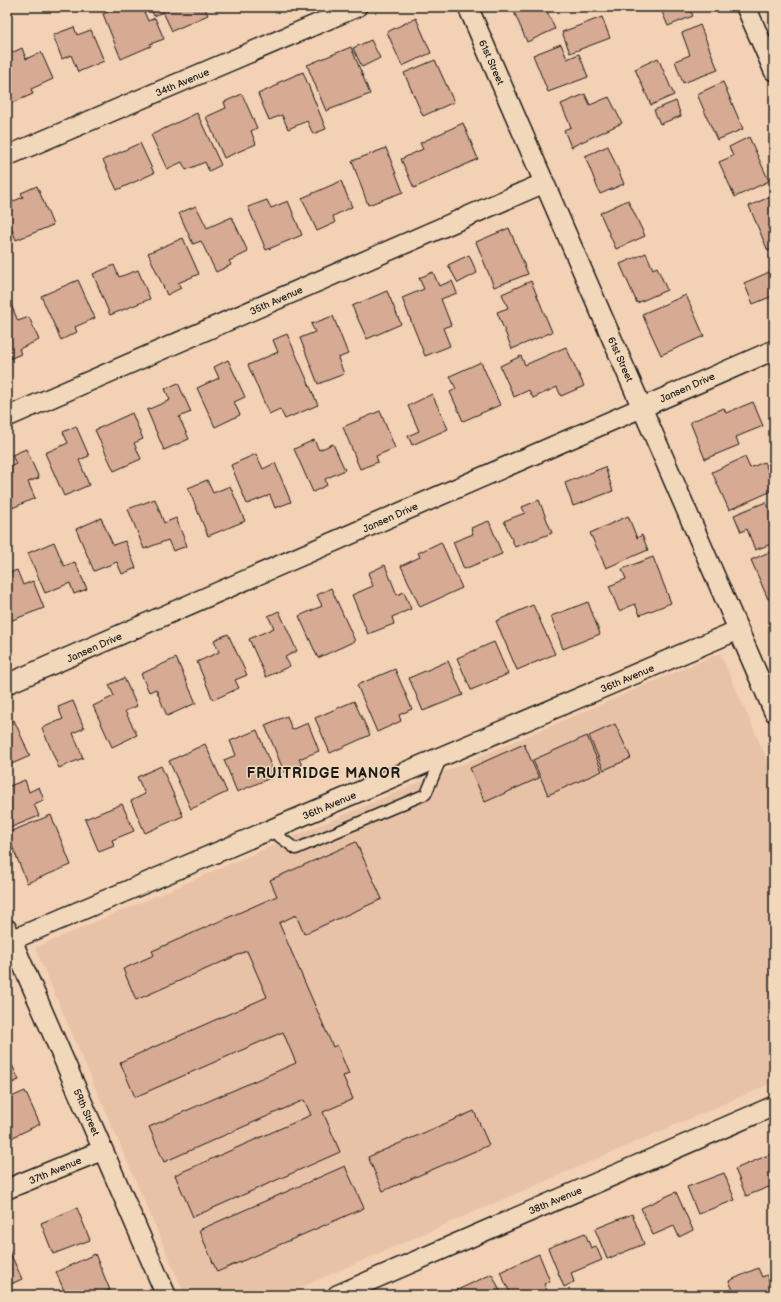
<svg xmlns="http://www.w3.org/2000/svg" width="781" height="1302" viewBox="0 0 781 1302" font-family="'Balsamiq Sans',sans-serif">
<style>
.built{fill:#e7c2a7}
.building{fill:#d7aa94;stroke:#1c1c1c}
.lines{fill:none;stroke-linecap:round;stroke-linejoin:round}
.lane-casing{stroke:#1c1c1c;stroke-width:13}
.street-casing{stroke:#1c1c1c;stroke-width:22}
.lane{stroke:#f2d8ba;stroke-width:10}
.street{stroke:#f2d8ba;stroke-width:19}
.labels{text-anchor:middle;stroke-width:3;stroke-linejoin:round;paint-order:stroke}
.street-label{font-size:10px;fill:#1c1c1c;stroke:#f2d8ba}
.district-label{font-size:14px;font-weight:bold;letter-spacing:1px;fill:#1c1c1c;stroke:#f2d8ba}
</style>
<rect width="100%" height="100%" fill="#f3d1b4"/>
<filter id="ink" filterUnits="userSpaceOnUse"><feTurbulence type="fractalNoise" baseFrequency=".025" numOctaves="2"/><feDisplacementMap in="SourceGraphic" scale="8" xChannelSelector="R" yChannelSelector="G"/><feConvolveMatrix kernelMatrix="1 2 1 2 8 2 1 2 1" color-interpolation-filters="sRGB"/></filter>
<g filter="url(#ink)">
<path class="built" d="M 720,653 L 774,775 L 774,1082 L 283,1295 L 185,1295 L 35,948 Z"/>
<path class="building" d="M 120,7 L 142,7 L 148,21 L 155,18 L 164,39 L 150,44 L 151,46 L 121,59 L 103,14 Z
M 150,7 L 204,7 L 208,15 L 172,31 L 163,12 L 154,16 Z
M 512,7 L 545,7 L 555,29 L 527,42 Z
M 660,7 L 689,7 L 693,16 L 668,26 Z
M 602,17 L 610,38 L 570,53 L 562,32 Z
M 416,18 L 431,53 L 402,66 L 387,32 Z
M 700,25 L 718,70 L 683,83 L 675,61 L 690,55 L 682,33 Z
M 74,27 L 77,35 L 91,30 L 104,61 L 78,72 L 71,55 L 62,59 L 53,35 Z
M 371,40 L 380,58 L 362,67 L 353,48 Z
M 561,44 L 567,59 L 579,54 L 588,77 L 548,92 L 533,55 Z
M 351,47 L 370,94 L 326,111 L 307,65 Z
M 22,48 L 26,59 L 41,52 L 53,79 L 31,89 L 33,94 L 12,103 L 7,92 L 7,55 Z
M 658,58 L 674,95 L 651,105 L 635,69 Z
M 435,60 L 454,102 L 423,116 L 404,73 Z
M 303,72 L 326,129 L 313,134 L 307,121 L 288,129 L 282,115 L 269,120 L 258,94 L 278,85 L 277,83 Z
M 723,82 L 743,129 L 717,140 L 697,94 Z
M 242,94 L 257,128 L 251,131 L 256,144 L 224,158 L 206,117 L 226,108 L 224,102 Z
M 585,94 L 590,105 L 609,97 L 622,123 L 571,147 L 564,130 L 571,127 L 561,104 Z
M 676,101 L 681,116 L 660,124 L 654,110 Z
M 197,113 L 221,165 L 209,171 L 205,162 L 186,170 L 182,162 L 167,169 L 151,135 Z
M 463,123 L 478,159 L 414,188 L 401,159 L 423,149 L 420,143 Z
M 749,137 L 769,181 L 735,197 L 719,162 L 733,156 L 729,147 Z
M 140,143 L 154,173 L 117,190 L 103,160 Z
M 608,146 L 624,184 L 600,194 L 585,156 Z
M 386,148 L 403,192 L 368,205 L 352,161 Z
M 341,181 L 352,207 L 333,216 L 335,223 L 317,231 L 302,198 Z
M 37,186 L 53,225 L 16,240 L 7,217 L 7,204 L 23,197 L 21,193 Z
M 774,195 L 774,248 L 768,251 L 749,206 Z
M 267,200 L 271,208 L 288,201 L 302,235 L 266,250 L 248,207 Z
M 628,200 L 645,236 L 616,249 L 600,213 Z
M 196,206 L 207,228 L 232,217 L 248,252 L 229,261 L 231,265 L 216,272 L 201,241 L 193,244 L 179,213 Z
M 509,228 L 528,274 L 494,287 L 476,242 Z
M 183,238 L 199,274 L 178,283 L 181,288 L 167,295 L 148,253 Z
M 646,253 L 653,269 L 657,267 L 667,290 L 637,303 L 620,264 Z
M 469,255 L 477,273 L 458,283 L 448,265 Z
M 114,265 L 119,277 L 138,270 L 150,299 L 110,315 L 93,274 Z
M 774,270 L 774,303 L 773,304 L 770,297 L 753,304 L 744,283 Z
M 433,272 L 439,286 L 452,281 L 457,293 L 441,299 L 451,325 L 443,328 L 450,346 L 425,356 L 402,298 L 424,289 L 419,278 Z
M 78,280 L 95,318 L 75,327 L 77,332 L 61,340 L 41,296 Z
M 531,281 L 552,332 L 512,349 L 497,312 L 508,308 L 502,294 Z
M 387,291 L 401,324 L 367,339 L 352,306 Z
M 686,295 L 704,336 L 661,355 L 642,314 Z
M 12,307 L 18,321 L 29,317 L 39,340 L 19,349 L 21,354 L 9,359 L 7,355 L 7,309 Z
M 333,316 L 348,354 L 338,358 L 344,374 L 318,384 L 300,338 L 315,332 L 311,324 Z
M 287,334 L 318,405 L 285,419 L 280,409 L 269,414 L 248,365 L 278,352 L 273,340 Z
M 566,347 L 584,386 L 561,396 L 557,387 L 533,398 L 529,390 L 514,397 L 500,366 L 521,356 L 525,365 Z
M 228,360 L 245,397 L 234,402 L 240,415 L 215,427 L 197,388 L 219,378 L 214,367 Z
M 481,362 L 500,405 L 463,421 L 450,392 L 456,389 L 450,376 Z
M 178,383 L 191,412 L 179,417 L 189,439 L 164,450 L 147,410 L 170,400 L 165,389 Z
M 432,394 L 448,429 L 412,445 L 408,436 L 419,431 L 408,406 Z
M 753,402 L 763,426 L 736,437 L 739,445 L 705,459 L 690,422 L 724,408 L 726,413 Z
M 380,411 L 395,448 L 376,456 L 378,462 L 360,469 L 343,427 Z
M 132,413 L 143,439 L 134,443 L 141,459 L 114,471 L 95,430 Z
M 76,426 L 89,456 L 79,460 L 89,485 L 64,496 L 45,453 L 68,443 L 63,432 Z
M 314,440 L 319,450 L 333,444 L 345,470 L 325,479 L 327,485 L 313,492 L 294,449 Z
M 26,449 L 39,478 L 28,482 L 35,498 L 10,509 L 7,501 L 7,468 L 16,464 L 12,455 Z
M 256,454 L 263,469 L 275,463 L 291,502 L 275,508 L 270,495 L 247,504 L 231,465 Z
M 745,457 L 750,468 L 764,462 L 774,484 L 774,490 L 729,510 L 712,472 Z
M 605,467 L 613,491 L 573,506 L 565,483 Z
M 207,480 L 213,493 L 230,486 L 245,521 L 208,536 L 188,488 Z
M 155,499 L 164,523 L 176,518 L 187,546 L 173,551 L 168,540 L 144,549 L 128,509 Z
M 539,500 L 552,533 L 515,547 L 504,521 L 525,513 L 522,507 Z
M 766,502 L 770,512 L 774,510 L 774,543 L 755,550 L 747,529 L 741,532 L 734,515 Z
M 628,516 L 637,538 L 642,535 L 648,550 L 606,568 L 590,533 Z
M 101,518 L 113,545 L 125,541 L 136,568 L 122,574 L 117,562 L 94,571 L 76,529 Z
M 489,521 L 502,554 L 464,569 L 453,542 L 473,534 L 471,528 Z
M 54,542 L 64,566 L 75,562 L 87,589 L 74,594 L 70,583 L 45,593 L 28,553 Z
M 441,542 L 462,588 L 420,607 L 401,566 L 420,557 L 418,553 Z
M 774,550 L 774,596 L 768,599 L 751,560 Z
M 653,557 L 671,603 L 640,615 L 635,604 L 619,611 L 609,586 L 626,579 L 622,569 Z
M 385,565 L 397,595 L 404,592 L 411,609 L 392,617 L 394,624 L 368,634 L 352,595 L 373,586 L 368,573 Z
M 17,570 L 23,585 L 33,581 L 44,608 L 7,622 L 7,574 Z
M 331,588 L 355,641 L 318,658 L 299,616 L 322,606 L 317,595 Z
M 588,602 L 600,634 L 563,649 L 551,616 Z
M 533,605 L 555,654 L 517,670 L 496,621 Z
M 279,611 L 297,651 L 285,657 L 290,666 L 266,677 L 249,639 L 274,628 L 268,616 Z
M 228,634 L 247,675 L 235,680 L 239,688 L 213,700 L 197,662 L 219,652 L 214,640 Z
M 494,642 L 508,674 L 471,690 L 457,658 Z
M 176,658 L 196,703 L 167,716 L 156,689 L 149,692 L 141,674 Z
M 448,661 L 463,695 L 423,711 L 409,678 Z
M 395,669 L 412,709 L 399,715 L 401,721 L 377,732 L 357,685 Z
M 124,678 L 137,706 L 125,711 L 137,735 L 112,747 L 93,706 L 114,696 L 109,685 Z
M 73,701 L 84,728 L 73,733 L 83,758 L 59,768 L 42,728 L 63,719 L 58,707 Z
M 354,701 L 370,735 L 330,753 L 315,718 Z
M 287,716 L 292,730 L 308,723 L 319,751 L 299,759 L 302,765 L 284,772 L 265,725 Z
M 14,720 L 30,756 L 7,766 L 7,723 Z
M 615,724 L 631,758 L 604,770 L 589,736 Z
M 257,730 L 275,776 L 237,792 L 224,760 L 236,755 L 230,741 Z
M 587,736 L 602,771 L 548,795 L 533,760 Z
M 205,744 L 227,792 L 191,809 L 169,761 Z
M 524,744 L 539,778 L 485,802 L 470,768 Z
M 161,766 L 183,816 L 145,833 L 131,801 L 145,794 L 137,777 Z
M 25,780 L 29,792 L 39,787 L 44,800 L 34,804 L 39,816 L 7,829 L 7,787 Z
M 122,804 L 134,831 L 112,840 L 114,846 L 99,852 L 85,819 Z
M 51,815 L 71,865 L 27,883 L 7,833 Z
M 356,842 L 382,899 L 304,934 L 296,915 L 279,923 L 333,1047 L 337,1045 L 349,1074 L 343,1076 L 353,1099 L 323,1112 L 340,1152 L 193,1217 L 175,1175 L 311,1115 L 304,1100 L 164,1162 L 149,1127 L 296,1063 L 283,1032 L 135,1097 L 120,1062 L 267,997 L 247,951 L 136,1000 L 123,969 L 154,955 L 152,951 L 277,896 L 270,880 Z
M 7,1054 L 19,1080 L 7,1085 Z
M 25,1091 L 40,1124 L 7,1140 L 7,1099 Z
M 474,1111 L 489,1145 L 383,1191 L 368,1157 Z
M 771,1154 L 774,1162 L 774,1185 L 746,1196 L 735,1169 Z
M 345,1166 L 364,1208 L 217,1272 L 199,1230 Z
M 724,1173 L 735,1200 L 698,1214 L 687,1187 Z
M 676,1192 L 693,1230 L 679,1237 L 674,1226 L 653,1235 L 641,1208 Z
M 77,1208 L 90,1240 L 53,1254 L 41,1223 Z
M 632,1214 L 644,1244 L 607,1259 L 595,1229 Z
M 585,1233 L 591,1248 L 596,1246 L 602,1260 L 571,1273 L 574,1282 L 564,1287 L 548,1248 Z
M 7,1246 L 22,1279 L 7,1286 Z
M 95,1254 L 110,1290 L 98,1295 L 66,1295 L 56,1272 Z
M 539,1254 L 550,1281 L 544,1284 L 549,1295 L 511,1295 L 500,1272 Z
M 758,1268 L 762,1277 L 767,1275 L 774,1290 L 774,1295 L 735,1295 L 729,1281 Z
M 492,1274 L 502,1295 L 456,1295 L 455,1291 Z"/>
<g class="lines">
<g class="lane-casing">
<path id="lane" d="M 270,830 L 296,849 L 426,794 L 442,757"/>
</g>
<g class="street-casing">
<path id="street" d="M 468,7 L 774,712
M 746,7 L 774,71
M 7,156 L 357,7
M 7,417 L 544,183
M 7,684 L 774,350
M 7,929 L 166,1295
M 7,942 L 738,630
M 7,1189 L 103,1150
M 337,1295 L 774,1106"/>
</g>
<use href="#lane" class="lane"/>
<use href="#street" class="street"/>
</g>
</g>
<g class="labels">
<g class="street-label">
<text transform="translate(492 62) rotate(66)" y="4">61st Street</text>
<text transform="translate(182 82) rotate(-23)" y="4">34th Avenue</text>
<text transform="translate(276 300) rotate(-24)" y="4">35th Avenue</text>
<text transform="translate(621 359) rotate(66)" y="4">61st Street</text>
<text transform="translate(687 387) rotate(-24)" y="4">Jansen Drive</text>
<text transform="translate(390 517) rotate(-24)" y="4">Jansen Drive</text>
<text transform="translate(94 647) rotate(-24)" y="4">Jansen Drive</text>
<text transform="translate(627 678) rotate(-23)" y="4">36th Avenue</text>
<text transform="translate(329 805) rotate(-23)" y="4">36th Avenue</text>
<text transform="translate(87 1112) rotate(66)" y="4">59th Street</text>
<text transform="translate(55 1170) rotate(-23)" y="4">37th Avenue</text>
<text transform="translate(555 1200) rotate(-23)" y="4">38th Avenue</text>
</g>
<g class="district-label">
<text x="324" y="778">FRUITRIDGE MANOR</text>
</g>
</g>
<rect width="781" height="1302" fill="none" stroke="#f2d8ba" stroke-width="24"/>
<rect x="12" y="12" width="757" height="1278" fill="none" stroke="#1c1c1c" stroke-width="1.5" filter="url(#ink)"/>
</svg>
